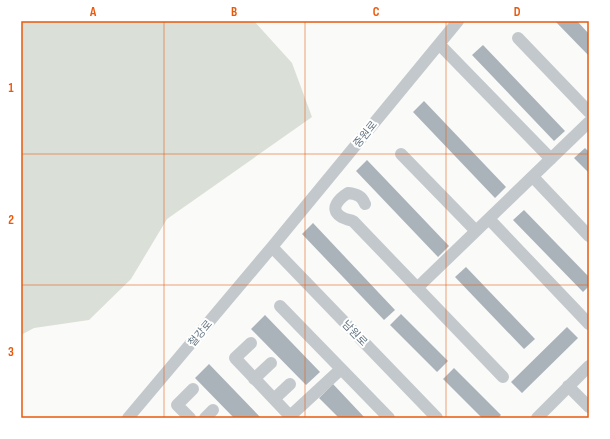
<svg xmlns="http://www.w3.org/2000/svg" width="610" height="439" viewBox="0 0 610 439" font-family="'Sofia Sans Condensed','Noto Sans KR',sans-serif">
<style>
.green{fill:#dadfd7}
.building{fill:#aab3b9}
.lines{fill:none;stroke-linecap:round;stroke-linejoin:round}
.minor{stroke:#c3c8cc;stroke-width:12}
.grid{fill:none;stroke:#e8590c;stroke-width:1;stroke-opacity:0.55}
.labels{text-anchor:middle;stroke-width:4;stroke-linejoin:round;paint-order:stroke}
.street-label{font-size:11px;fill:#657683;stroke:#fff}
.neatline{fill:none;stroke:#e8590c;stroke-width:1.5}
.grid-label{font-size:13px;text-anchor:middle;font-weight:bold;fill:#e8590c}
</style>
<rect width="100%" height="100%" fill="#fafaf8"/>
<path class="green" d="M 21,21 L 254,21 L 292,63 L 312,117 L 167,219 L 131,279 L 89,320 L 34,328 L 21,335 Z"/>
<path class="building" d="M 555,21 L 577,21 L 589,34 L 589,56 Z
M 483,45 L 565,131 L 554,141 L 472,55 Z
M 424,101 L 506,187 L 495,198 L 413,112 Z
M 585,148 L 589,152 L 589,173 L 574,158 Z
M 367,160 L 449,246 L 438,257 L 356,171 Z
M 524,210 L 589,277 L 589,286 L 583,292 L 513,220 Z
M 313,223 L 395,310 L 384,320 L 302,234 Z
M 466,267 L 535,339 L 524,349 L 455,277 Z
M 401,314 L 448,361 L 437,372 L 390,325 Z
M 265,315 L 320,372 L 306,385 L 251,329 Z
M 567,327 L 578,338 L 522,393 L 511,382 Z
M 209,364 L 261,418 L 234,418 L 195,378 Z
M 454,368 L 501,415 L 498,418 L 482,418 L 443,379 Z
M 333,384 L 365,418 L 339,418 L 319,398 Z"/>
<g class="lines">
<path class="minor" d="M 518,38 L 589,112
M 439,44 L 551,159
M 401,154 L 476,231
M 533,177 L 589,236
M 365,204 C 362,196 357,194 348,193 C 340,198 329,208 340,216 C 344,219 349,220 353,221 L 503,377
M 489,219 L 589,324
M 272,247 L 437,418
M 417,288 L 589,122
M 280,306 L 389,418
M 251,343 L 235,358 L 290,416
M 254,379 L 271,363
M 568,386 L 589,407
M 274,399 L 290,384
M 128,418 L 272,247 L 458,21
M 190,418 L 177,405 L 193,389
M 205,418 L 213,410
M 288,418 L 341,369
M 537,418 L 589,366"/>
</g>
<path class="grid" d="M 164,21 L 164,418M 305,21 L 305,418M 446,21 L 446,418M 21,154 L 589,154M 21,285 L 589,285"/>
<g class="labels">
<g class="street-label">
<text transform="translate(365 134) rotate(-51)" y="4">중원로</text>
<text transform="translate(200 333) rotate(-50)" y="4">철강로</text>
<text transform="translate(355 333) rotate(46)" y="4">남원로</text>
</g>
</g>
<rect width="610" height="439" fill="none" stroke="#ffffff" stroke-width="44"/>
<rect x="22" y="22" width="566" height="395" class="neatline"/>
<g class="grid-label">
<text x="93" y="16">A</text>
<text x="234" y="16">B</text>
<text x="376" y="16">C</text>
<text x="517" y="16">D</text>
<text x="11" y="92">1</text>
<text x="11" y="224">2</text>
<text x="11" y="356">3</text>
</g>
</svg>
